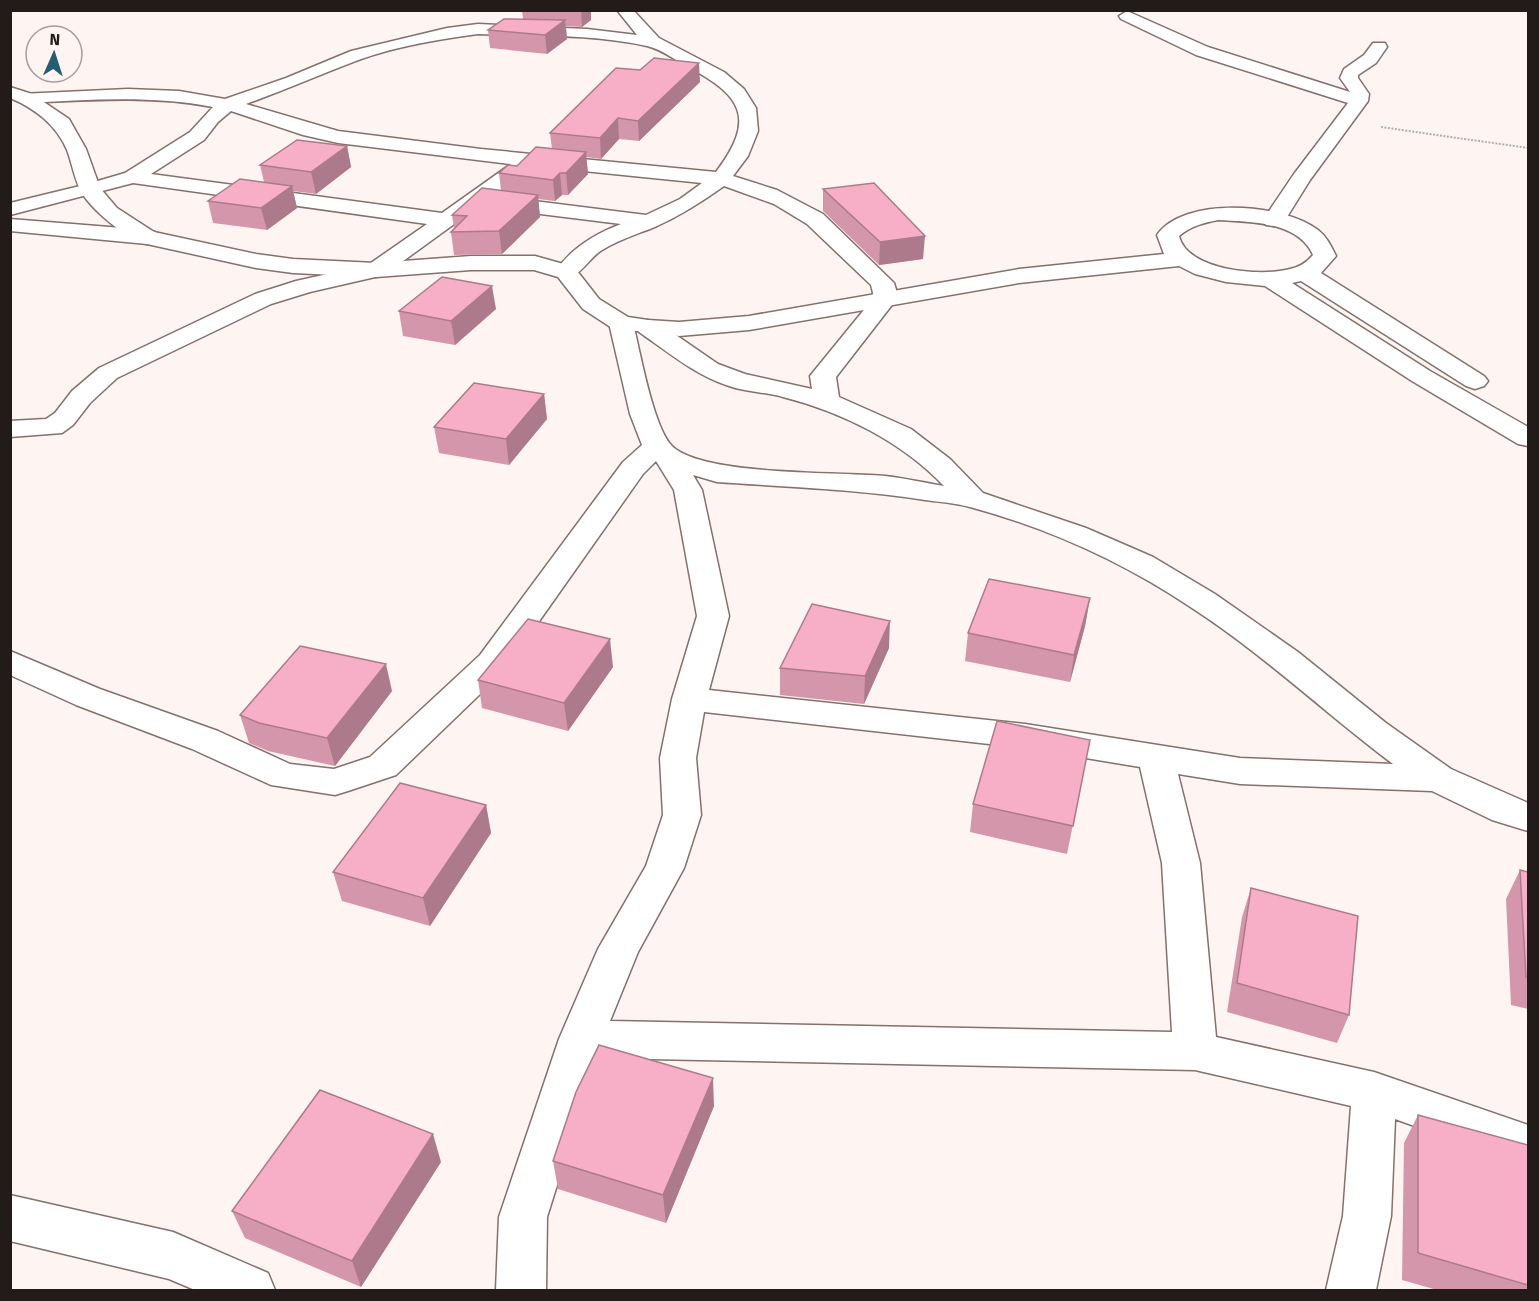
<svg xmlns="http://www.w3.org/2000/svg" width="1539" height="1301" viewBox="0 0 1539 1301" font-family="'Fira Sans',sans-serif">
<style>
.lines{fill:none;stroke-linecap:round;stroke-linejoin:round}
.minor-casing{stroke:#84706c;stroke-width:3}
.tertiary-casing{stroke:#84706c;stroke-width:3}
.path{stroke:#b4abaa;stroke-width:2;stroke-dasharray:2 1.5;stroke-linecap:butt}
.minor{fill:#fff;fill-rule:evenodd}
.tertiary{fill:#fff;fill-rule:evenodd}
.wall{fill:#d496aa}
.shaded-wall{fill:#ac7a8b}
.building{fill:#f6afc6;stroke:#ac7a8b;stroke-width:1.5}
</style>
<rect width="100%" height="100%" fill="#fef5f3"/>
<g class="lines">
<g class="minor-casing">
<path id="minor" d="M 617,10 L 633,10 L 659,38 L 724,72 L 744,89 L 756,108 L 758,131 L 748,156 L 733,176 L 777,190 L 823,214 L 894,283 L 897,293 L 895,301 L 836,377 L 839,397 L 911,429 L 950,459 L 983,493 L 1086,528 L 1153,557 L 1215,594 L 1298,652 L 1386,723 L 1451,769 L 1528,803 L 1528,831 L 1492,820 L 1432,791 L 1240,784 L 1178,774 L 1200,863 L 1216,1037 L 1374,1072 L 1528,1125 L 1528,1167 L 1395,1119 L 1391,1216 L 1376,1290 L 1326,1290 L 1343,1216 L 1351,1106 L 1195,1070 L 597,1058 L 547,1217 L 546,1290 L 496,1290 L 499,1217 L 559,1039 L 598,949 L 646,866 L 663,815 L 660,758 L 672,699 L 697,616 L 674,490 L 656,461 L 643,474 L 504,671 L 396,775 L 348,791 L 335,795 L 271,785 L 192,749 L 76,705 L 10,675 L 10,651 L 100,689 L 218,731 L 290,764 L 334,769 L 370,757 L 480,655 L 623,462 L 642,445 L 630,414 L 609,323 L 612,318 L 621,316 L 630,318 L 633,323 C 640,352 653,425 671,445 C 699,476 840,472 885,476 C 905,478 925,483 944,486 C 901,441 842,412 783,397 C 765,392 746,392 729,386 C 695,375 668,352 639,332 L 636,327 L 639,322 L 648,320 L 657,322 L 718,364 L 745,374 L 812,389 L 810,376 L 872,300 L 873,293 L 871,285 L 807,224 L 774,204 L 724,186 C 703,201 681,215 657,226 C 638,234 620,239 602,250 C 586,260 579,282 558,277 L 555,272 C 571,248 595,234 621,224 L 493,208 L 486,206 L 483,203 L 384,275 L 310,292 L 271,304 L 117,378 L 90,403 L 73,425 L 62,433 L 10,437 L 10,421 L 46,419 L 55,413 L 72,391 L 99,368 L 255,294 L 296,281 L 368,265 L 427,224 L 133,183 L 10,215 L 10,203 L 84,185 L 125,173 L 190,132 L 213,107 C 152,95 88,100 26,103 L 20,102 L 17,98 L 20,94 L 128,89 L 179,91 L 225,99 L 286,78 L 351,51 L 447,28 L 478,24 L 587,29 L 637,35 ZM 478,34 C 533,36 593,34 647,46 C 661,49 675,60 688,67 C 743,96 756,119 716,172 L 481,149 L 338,131 L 246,104 C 285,90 323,73 361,59 C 398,46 440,39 478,34 ZM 231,111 L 303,135 L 338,143 L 511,164 L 442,213 L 151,174 L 204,140 L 218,122 ZM 534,166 L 702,183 L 680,199 L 646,215 L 493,196 ZM 693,475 L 717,482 C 786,487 856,489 925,500 C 940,502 955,503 970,507 C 1048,528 1125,563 1192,608 C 1263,654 1325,713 1393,764 L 1240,758 L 1025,724 L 709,690 L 729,616 L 702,490 ZM 704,712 L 1025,748 L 1140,767 L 1162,863 L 1172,1032 L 610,1021 L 638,952 L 684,868 L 701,815 L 696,758 Z
M 1127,11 L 1208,47 L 1350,92 L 1340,78 L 1344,69 L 1364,55 L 1373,43 L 1385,43 L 1387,47 L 1376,63 L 1358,75 L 1358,78 L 1369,94 L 1368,101 L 1310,180 L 1282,225 L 1274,226 L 1266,225 L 1263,220 L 1294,174 L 1348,103 L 1196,55 L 1121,19 L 1119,16 Z
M 10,219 L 147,230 L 155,232 L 158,237 L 155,242 L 147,244 L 10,231 Z
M 10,1195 L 173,1232 L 268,1273 L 275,1290 L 195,1290 L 169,1279 L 10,1241 Z"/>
</g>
<g class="tertiary-casing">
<path id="tertiary" d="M 10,87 L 32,94 L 69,119 L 86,149 L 100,188 L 117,208 L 154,232 L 256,254 L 293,259 L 376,263 L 471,256 L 535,256 L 574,267 L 599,299 L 628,317 L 648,320 L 679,322 L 749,316 L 1019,269 L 1164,254 L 1157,235 C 1184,196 1283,203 1318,230 C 1327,237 1331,246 1336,256 L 1321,273 L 1484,376 L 1488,381 L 1484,386 L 1475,389 L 1466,386 L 1301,281 L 1292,283 L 1430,371 L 1528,427 L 1528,446 L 1518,444 L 1412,381 L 1265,286 L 1226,282 L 1195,274 L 1179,266 L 1019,283 L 749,330 L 679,336 L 612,328 L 583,309 L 558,277 L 534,270 L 471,270 L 376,277 L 293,273 L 256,268 L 147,244 C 127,239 89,209 80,189 C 74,177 72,163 67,150 C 57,126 35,108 10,98 ZM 1218,220 C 1250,222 1298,221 1313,255 C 1307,262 1300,267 1290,269 C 1262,277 1187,271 1179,236 C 1191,226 1203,223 1218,220 Z"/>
</g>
<path class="path" d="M 1381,127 L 1528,148"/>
<use href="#minor" class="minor"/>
<use href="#tertiary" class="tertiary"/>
</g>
<path class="wall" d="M 522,10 L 591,10 L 591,20 L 582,27 L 566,26 L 567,39 L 547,54 L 490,48 L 488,30 L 523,19 Z
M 700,82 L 639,141 L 619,139 L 601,159 L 586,157 L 588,174 L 568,195 L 562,195 L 555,201 L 538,199 L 540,217 L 502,254 L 454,255 L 451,232 L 454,229 L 452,215 L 501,190 L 499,173 L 517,166 L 552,149 L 550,133 Z
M 347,146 L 351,167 L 316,194 L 293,191 L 297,208 L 267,230 L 213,223 L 208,201 L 264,182 L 260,165 Z
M 823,189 L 923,259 L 879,265 L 823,211 Z
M 496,309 L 455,345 L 403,336 L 399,311 Z
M 544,394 L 547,419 L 509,465 L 439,453 L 434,427 Z
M 1090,598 L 1085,626 L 1070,682 L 965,661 L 968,633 Z
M 889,648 L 864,704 L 780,695 L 780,668 Z
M 613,667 L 568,731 L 482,708 L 478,680 Z
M 392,691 L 335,766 L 268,751 L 249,743 L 240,715 Z
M 1090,740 L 1067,854 L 970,832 L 973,804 Z
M 486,805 L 491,833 L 430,926 L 342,901 L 333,872 Z
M 1520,870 L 1528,872 L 1528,1009 L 1511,1005 L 1506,899 Z
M 1251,888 L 1349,1015 L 1337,1043 L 1227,1012 L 1242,917 Z
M 714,1106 L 666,1223 L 558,1189 L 553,1161 Z
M 1418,1115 L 1528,1145 L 1528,1290 L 1437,1290 L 1402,1280 L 1404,1143 Z
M 441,1162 L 361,1287 L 245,1238 L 232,1211 Z"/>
<path class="shaded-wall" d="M 581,10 L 591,10 L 591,20 L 582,27 Z
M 565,20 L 567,39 L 547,54 L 545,35 Z
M 699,63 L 700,82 L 639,141 L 638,121 Z
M 618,118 L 619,139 L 601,159 L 600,138 Z
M 347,146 L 351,167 L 316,194 L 311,172 Z
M 586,152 L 588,174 L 568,195 L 566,173 Z
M 560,173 L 562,195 L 555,201 L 553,180 Z
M 292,186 L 297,208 L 267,230 L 261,208 Z
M 538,195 L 540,217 L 502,254 L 499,231 Z
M 925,236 L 923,259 L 879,265 L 880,242 Z
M 492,286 L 496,309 L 455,345 L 451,321 Z
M 544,394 L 547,419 L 509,465 L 506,439 Z
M 1090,598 L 1085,626 L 1070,682 L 1074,655 Z
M 890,621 L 889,648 L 864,704 L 865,676 Z
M 610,639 L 613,667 L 568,731 L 564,703 Z
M 386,664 L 392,691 L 335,766 L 327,738 Z
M 486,805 L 491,833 L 430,926 L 423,898 Z
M 713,1078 L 714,1106 L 666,1223 L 663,1195 Z
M 433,1134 L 441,1162 L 361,1287 L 352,1261 Z"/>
<path class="building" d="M 504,19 L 565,20 L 545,35 L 488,30 Z
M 654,58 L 699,63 L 638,121 L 618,118 L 600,138 L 550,133 L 616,68 L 640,70 Z
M 297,140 L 347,146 L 311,172 L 260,165 Z
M 536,147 L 586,152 L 566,173 L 560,173 L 553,180 L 499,173 L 508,165 L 517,166 Z
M 240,179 L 292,186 L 261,208 L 208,201 Z
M 874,183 L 925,236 L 880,242 L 823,189 Z
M 482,188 L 538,195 L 499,231 L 451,232 L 467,216 L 452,215 Z
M 442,277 L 492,286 L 451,321 L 399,311 Z
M 474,383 L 544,394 L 506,439 L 434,427 Z
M 989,579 L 1090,598 L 1074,655 L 968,633 Z
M 812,604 L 890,621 L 865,676 L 780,668 Z
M 528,619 L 610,639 L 564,703 L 478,680 Z
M 300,646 L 386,664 L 327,738 L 259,723 L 240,715 Z
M 997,721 L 1090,740 L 1073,826 L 973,804 Z
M 400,783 L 486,805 L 423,898 L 333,872 Z
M 1520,870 L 1528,872 L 1528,977 L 1526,977 Z
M 1251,888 L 1358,916 L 1349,1015 L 1237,983 Z
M 599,1045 L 713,1078 L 663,1195 L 553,1161 L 576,1092 Z
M 320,1090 L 433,1134 L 352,1261 L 232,1211 Z
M 1418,1115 L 1528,1145 L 1528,1285 L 1418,1253 Z"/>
<rect width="1539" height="1301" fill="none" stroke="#231b1a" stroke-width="24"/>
<g transform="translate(54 54) rotate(3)"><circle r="28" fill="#fef5f3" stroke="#a69e9c" stroke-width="1.5"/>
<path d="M0-4.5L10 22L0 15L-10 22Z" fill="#245d76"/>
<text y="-9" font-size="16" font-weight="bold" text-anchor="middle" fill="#231b1a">N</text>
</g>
</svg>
